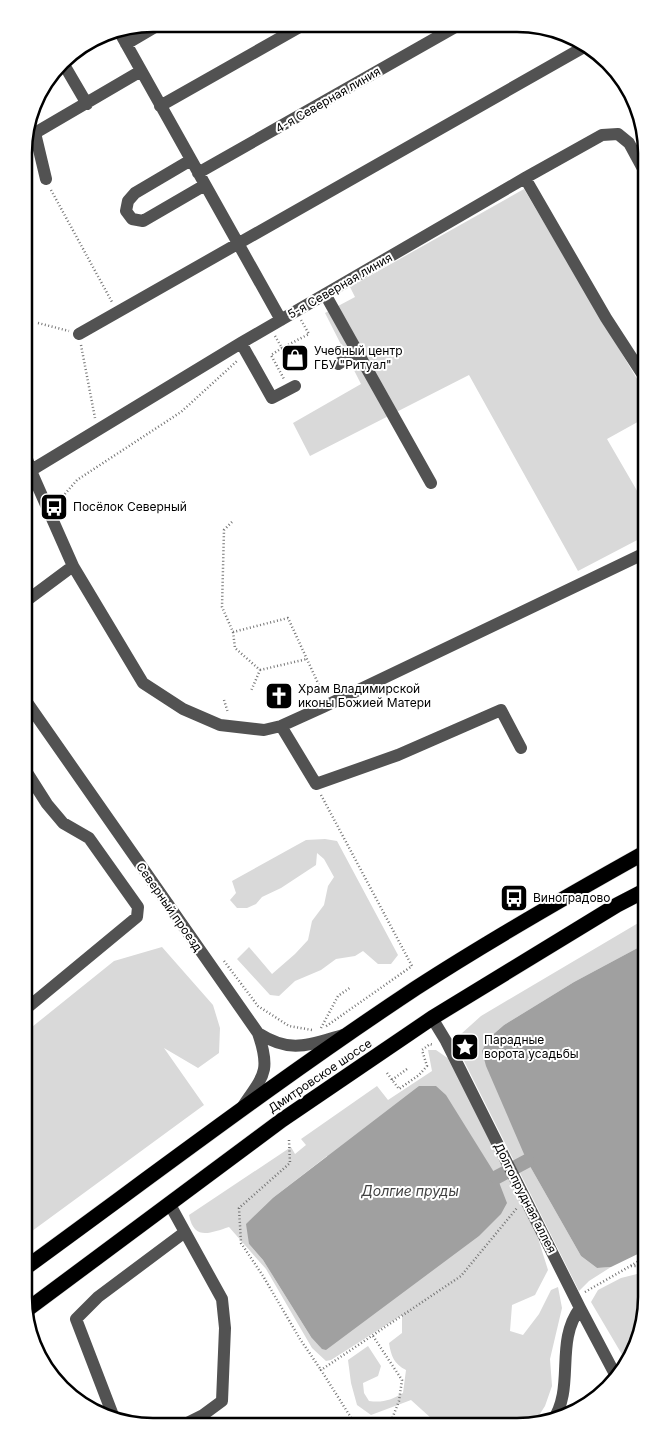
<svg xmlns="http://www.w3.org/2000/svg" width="670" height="1451" viewBox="0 0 670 1451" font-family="Inter,sans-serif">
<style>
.green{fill:#d9d9d9;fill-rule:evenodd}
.water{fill:#a0a0a0}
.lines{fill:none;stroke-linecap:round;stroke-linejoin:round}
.canal{stroke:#a0a0a0;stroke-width:14}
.highway-casing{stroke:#dbdbdb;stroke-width:16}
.path{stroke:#747474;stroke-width:2.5;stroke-dasharray:1 2.5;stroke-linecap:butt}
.minor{stroke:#525252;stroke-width:12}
.highway{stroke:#000;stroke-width:15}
.labels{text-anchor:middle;stroke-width:4;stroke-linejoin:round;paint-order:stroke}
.street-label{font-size:12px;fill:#000;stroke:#fff}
.poi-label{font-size:12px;fill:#000;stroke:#fff;text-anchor:start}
.water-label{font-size:14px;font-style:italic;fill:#414141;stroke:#fff}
.rim{fill:none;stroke:#000;stroke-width:2.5}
</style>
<rect width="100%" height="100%" fill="#fff"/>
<path class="green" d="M 524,189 L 643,389 L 643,419 L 607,439 L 643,501 L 643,537 L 578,571 L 469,375 L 310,456 L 293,423 L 361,384 L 325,313 L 355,297 L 350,287 Z
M 325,839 L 337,841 L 398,955 L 391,964 L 378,964 L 363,951 L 355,956 L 336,959 L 321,970 L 295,981 L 279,996 L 270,995 L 237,959 L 249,947 L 272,974 L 295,954 L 308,940 L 312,921 L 324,905 L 328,886 L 334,877 L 324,859 L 317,853 L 316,865 L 281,888 L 262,897 L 256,904 L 247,908 L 237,908 L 230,900 L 236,893 L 232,881 L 306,840 Z
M 645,919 L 645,944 L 574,982 L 504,1025 L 489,1038 L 527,1161 L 581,1256 L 597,1268 L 611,1267 L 589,1281 L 579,1291 L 463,1059 L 461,1034 L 481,1016 Z
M 162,947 L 213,1005 L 220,1028 L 219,1053 L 198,1068 L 164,1048 L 204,1105 L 28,1234 L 27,1031 L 114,961 Z
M 428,1050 L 436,1050 L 449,1059 L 537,1235 L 548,1270 L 535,1295 L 512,1305 L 510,1331 L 523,1335 L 539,1314 L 551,1290 L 558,1287 L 562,1308 L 550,1359 L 552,1386 L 545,1406 L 534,1423 L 433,1423 L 432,1419 L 411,1400 L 371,1415 L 357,1405 L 351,1383 L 348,1360 L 368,1346 L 381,1366 L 378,1376 L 363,1383 L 364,1393 L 369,1401 C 383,1403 391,1400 403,1393 L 406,1370 C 394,1364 391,1356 389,1343 L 402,1333 L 402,1315 L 331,1360 L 326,1361 L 312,1348 L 266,1269 L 229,1227 C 210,1233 194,1241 189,1215 L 291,1147 L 295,1154 L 306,1145 L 301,1139 L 377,1086 L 388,1100 L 432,1071 ZM 327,1156 L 311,1337 L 263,1260 L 249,1244 L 274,1197 Z
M 641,1273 L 642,1294 L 646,1293 C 646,1317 639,1342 627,1363 L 591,1302 L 598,1290 L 621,1278 Z"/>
<path class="water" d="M 645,944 L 646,1250 L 611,1267 L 597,1268 L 581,1256 L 527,1161 L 486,1066 L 482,1051 L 489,1038 L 504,1025 L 574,982 Z
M 419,1086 L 436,1086 L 446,1095 L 497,1177 L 507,1203 L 501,1214 L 479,1236 L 326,1350 L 322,1349 L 311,1337 L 263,1260 L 249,1244 L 246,1224 L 274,1197 Z"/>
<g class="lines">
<path class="canal" d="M 497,1177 L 527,1161"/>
<g class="highway-casing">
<path id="highway" d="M 28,1266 C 157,1172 283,1076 416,988 C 490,940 567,896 644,853
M 28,1309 L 282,1120 L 432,1018 L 617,905 L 644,891"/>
</g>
<path class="path" d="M 51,190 L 112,302
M 38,323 L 69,331
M 275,336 L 282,348 L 271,355 L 284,379
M 81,345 L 95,418
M 282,348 L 309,334 L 301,320
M 58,502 L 77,480 L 181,412 L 237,361
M 232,522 L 224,530 L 222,607 L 233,632 L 288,618 L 323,694
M 233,632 L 235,648 L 260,670 L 251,691
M 260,670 L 307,659
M 224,700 L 228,713
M 321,795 L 412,966 L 325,1027
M 224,961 L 258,1006 L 289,1026 L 312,1030
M 321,1028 L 338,996 L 351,987
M 387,1073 L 399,1089 L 419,1075 L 427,1066 L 422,1050 L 430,1044 L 434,1045
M 392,1080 L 407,1069
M 289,1140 L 290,1163 L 239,1208 L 241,1243 L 263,1276 L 300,1339 L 321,1370
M 631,1266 L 646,1266
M 585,1292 L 646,1257
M 373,1336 L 402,1380 L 399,1401 L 390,1424
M 355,1424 L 321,1370 L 461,1276 L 517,1208"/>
<path class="minor" d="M 119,31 L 281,320
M 126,44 L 160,24
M 63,63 L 87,104
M 160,106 L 303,25
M 191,160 L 135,193 L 128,201 L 126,211 L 132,219 L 143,221 L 205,185
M 198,173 L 457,26
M 525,178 L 606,318 L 643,375
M 46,179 L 35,133 L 141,71
M 325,294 L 431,483
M 25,307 L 27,320 L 25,327
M 79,334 L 584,47
M 241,343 L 272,398 L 295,386
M 338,364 L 358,352
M 25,453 L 31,471 L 73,566 L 26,601
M 25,474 L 241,343 L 525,178 L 602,135 L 618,134 L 629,143 L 642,167
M 73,566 L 143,683 L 183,709 L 220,725 L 264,730 L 281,726 L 323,707 L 643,554
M 26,701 L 258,1033 C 291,1054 308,1045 343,1035
M 281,726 L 316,784 L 398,755 L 501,710 L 521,748
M 26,771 L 47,804 L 63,823 L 89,838 L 138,907 L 137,917 L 27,1008
M 432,1018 L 446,1041 L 580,1308 L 617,1378
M 243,1106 C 264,1075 271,1071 258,1033
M 169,1203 L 222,1299 L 225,1328 L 222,1401 L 203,1415 L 183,1425
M 114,1418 L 76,1319 L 98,1297 L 185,1232
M 552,1422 C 576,1387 554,1343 580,1308"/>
<use href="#highway" class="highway"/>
</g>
<defs>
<g id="shop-square" transform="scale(1.4375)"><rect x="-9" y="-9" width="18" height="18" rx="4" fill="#000" stroke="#fff"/><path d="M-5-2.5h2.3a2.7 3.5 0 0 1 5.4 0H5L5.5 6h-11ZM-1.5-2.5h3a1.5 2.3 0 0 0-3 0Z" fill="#fff"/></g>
<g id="bus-square" transform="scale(1.4375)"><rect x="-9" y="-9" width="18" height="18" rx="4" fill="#000" stroke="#fff"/><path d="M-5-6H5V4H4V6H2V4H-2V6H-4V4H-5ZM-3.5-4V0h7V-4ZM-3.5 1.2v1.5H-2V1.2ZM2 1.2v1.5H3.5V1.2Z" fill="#fff"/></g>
<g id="church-square" transform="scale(1.4375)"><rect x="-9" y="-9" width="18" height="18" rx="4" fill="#000" stroke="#fff"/><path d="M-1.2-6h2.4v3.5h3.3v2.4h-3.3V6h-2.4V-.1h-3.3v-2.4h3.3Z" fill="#fff"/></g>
<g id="sight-square" transform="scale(1.4375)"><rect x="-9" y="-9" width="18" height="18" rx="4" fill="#000" stroke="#fff"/><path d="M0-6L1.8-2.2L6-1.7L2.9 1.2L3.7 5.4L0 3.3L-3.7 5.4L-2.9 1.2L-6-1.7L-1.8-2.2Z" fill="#fff"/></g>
</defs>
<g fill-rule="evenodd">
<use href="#shop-square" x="295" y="358"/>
<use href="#bus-square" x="54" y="507"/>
<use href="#church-square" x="279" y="696"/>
<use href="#bus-square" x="514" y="898"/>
<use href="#sight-square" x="465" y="1047"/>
</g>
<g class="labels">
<g class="street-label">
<text transform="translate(328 100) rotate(-30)" y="4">4-я Северная линия</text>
<text transform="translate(340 286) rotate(-30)" y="4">5-я Северная линия</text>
<text transform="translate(169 907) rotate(55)" y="4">Северный проезд</text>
<text transform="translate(320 1076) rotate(-34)" y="4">Дмитровское шоссе</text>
<text transform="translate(525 1198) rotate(63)" y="4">Долгопрудная аллея</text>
</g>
<g class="poi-label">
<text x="314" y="355">Учебный центр<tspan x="314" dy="14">ГБУ "Ритуал"</tspan></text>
<text x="73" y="511">Посёлок Северный</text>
<text x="298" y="693">Храм Владимирской<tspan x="298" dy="14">иконы Божией Матери</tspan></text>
<text x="533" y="902">Виноградово</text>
<text x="484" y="1044">Парадные<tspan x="484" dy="14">ворота усадьбы</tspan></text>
</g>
<g class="water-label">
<text x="410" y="1196">Долгие пруды</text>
</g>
</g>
<path d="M0 0H670V1451H0ZM153 32H517A121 121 0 0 1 638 153V1297A121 121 0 0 1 517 1418H153A121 121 0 0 1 32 1297V153A121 121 0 0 1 153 32Z" fill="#fff" fill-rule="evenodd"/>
<path class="rim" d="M153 32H517A121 121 0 0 1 638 153V1297A121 121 0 0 1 517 1418H153A121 121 0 0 1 32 1297V153A121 121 0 0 1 153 32Z"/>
</svg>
